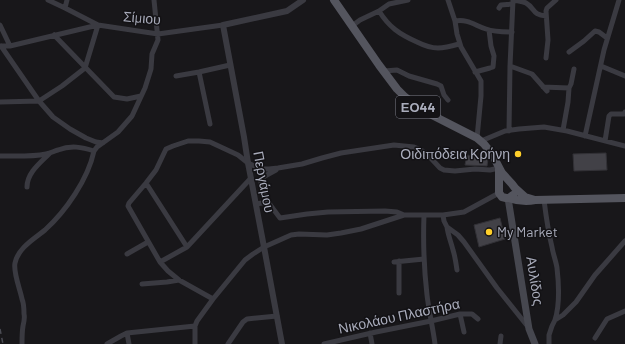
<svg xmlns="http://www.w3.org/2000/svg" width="625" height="344" viewBox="0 0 625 344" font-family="Barlow,sans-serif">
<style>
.building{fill:#424147;stroke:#323136}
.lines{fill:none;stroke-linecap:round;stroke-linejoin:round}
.minor{stroke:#3a3a41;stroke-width:5}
.tertiary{stroke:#3a3a41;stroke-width:6}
.secondary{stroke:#46474f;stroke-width:7}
.primary{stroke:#54555e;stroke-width:8}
.rail{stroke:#4b4c54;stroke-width:1.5;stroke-dasharray:5 4;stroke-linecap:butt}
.poi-dot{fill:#ffcf2a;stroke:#131215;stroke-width:1.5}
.labels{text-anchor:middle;stroke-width:3;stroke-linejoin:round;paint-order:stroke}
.shield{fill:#131215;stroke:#7c7e89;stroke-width:1}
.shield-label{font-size:13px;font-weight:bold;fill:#a9acbb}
.street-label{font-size:14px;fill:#a9acbb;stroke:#131215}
.poi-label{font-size:14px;fill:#a9acbb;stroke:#131215;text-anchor:end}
</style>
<rect width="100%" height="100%" fill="#18171a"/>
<path class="building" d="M 606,153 L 607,170 L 574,171 L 573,154 Z
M 467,155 L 488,159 L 487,166 L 465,165 Z
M 500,218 L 505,239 L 479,247 L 474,225 Z"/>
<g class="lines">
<path class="minor" d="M 448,0 L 455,21 L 457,34 L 461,47 L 481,81 L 481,96 L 477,138
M 513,0 C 517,1 522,1 526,3 C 535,8 532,15 546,16
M 65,8 L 67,0
M 499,8 L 501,5 L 512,4
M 379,11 C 389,27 399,34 417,42 C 423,45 430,48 438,48 C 445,48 452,46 459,44
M 455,21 C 468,19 474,25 486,29 C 494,32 503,32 512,32
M 0,25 L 10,46
M 352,26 L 360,20 L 379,11 L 389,4 L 408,0
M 54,35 L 114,97 L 127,99 L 141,96
M 0,46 L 10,46 L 98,25 L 158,34 L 223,25
M 1,46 L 39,101 L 53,117 L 70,129 L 86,138 L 96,142 L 103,143
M 569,52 L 584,41 L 595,31 L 599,32 L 607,38
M 546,58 L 548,40 L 546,11 L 547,8 L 556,0
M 510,66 L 532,74 L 547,91
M 601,66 L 625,76
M 384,71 L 397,70 L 409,76 L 437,84 L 441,86 L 444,95 L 448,100
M 199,72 L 210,124
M 475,72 L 490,68 L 493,67 L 494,56 L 491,46 L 489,30
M 176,76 L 199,72 L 230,65
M 543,87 L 569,88
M 0,102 L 39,101 L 62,86 L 85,68 L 98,25 L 65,8 L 48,0
M 563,130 L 568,102 L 569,88 L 571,84 L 574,69
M 509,131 L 510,66 L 513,0
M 585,136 L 604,50 L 619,0
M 481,141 L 505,131 L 519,129 L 544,127 L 567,131 L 625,146
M 605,141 L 609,116 L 611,114 L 624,114 L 625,112
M 0,156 C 15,156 31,157 46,154 C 51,153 54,151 58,150 C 71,145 82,147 94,151
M 146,183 L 187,247
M 27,187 C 27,173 40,163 49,154
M 544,200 C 546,216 548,231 552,247 C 553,254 556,261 557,268 C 559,285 560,304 555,320
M 268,202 L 261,184 L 261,179 L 265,176 L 276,170
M 256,204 L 268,202 L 280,218 L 307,214 L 328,212 L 385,211 L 397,212 L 404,215 L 443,215 L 464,212 L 499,193
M 424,215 C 423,242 424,269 427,295 C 429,312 433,328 435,344
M 443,215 L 444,221 L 447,227 L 458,235 L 464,242 L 497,288 L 529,328
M 447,227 C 448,235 451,242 453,250 C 455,256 456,263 457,270
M 127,254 L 148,242
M 399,261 L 399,293
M 160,262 L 187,247 L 251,178
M 394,262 L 424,259
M 142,284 L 167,282 L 179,280
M 213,299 L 179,280 L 168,271 L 160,262 L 128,206 L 129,203 L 146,183 L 156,170 L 166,149 L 173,146 L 188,141 L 199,141 L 210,142 L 238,155 L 248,163 L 261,169 L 269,169 L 278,168 L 302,164 L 322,158 L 341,153 L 394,145 L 414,147 L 421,150 L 427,154 L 440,168 L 444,170 L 455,171 L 475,169 L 490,170 L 499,168
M 460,314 L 464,332
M 127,333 L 129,344
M 370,333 L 372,344
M 595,338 L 607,319 L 625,311
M 22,344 C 22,338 22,332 23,326 C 24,322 25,318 24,314 C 24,309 24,304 22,299 C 20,289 13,272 15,263 C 18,248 34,239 45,230 C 66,211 88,179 94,151 L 97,147 L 118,132 L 132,116 L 145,88 L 151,69 L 152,54 L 158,40 L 154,0
M 107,344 L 121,336 L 127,333 L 195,326 L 197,321 L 213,299 L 245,260 L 253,254 L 264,247 L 291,235 L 299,234 L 327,235 L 341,233 L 361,229 L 404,215
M 195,344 L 195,326
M 228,344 L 243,322 L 247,319 L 277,316
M 324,344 L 376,332 L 431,321 L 460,314 L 472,314 L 478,319
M 500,344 L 501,336
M 549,344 L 549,335 L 552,326 L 555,320 L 563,315 L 576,302 L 595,275 L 625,241"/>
<path class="tertiary" d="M 282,344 L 264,247 L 248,163 L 244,137 L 223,25 L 287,11 L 303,0"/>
<path class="secondary" d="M 508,198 L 529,329 L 535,344"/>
<path class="primary" d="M 334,0 L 379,65 L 397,89 L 405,97 L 424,111 L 477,138 L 484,144 L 492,154 L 502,173 L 512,184 L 515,188 L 525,197 L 535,200
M 499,169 L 499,193 L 502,197 L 506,198 L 509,198 L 513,195
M 509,198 C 518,201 526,202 535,200 L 625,198"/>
<path class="rail" d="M 0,329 L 3,344"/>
</g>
<g class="poi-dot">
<circle cx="518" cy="154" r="4"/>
<circle cx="489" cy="232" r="4"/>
</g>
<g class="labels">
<rect class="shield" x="396" y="96" width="44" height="22" rx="3"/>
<g class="shield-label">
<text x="418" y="112">ΕΟ44</text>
</g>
<g class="street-label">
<text transform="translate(142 18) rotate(5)" y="5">Σίμιου</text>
<text transform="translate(264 182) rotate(79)" y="5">Περγάμου</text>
<text transform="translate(535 281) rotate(81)" y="5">Αυλίδος</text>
<text transform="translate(399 316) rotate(-12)" y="5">Νικολάου Πλαστήρα</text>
</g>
<g class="poi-label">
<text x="510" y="159">Οιδιπόδεια Κρήνη</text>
<text x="497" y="237" text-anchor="start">My Market</text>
</g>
</g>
</svg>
